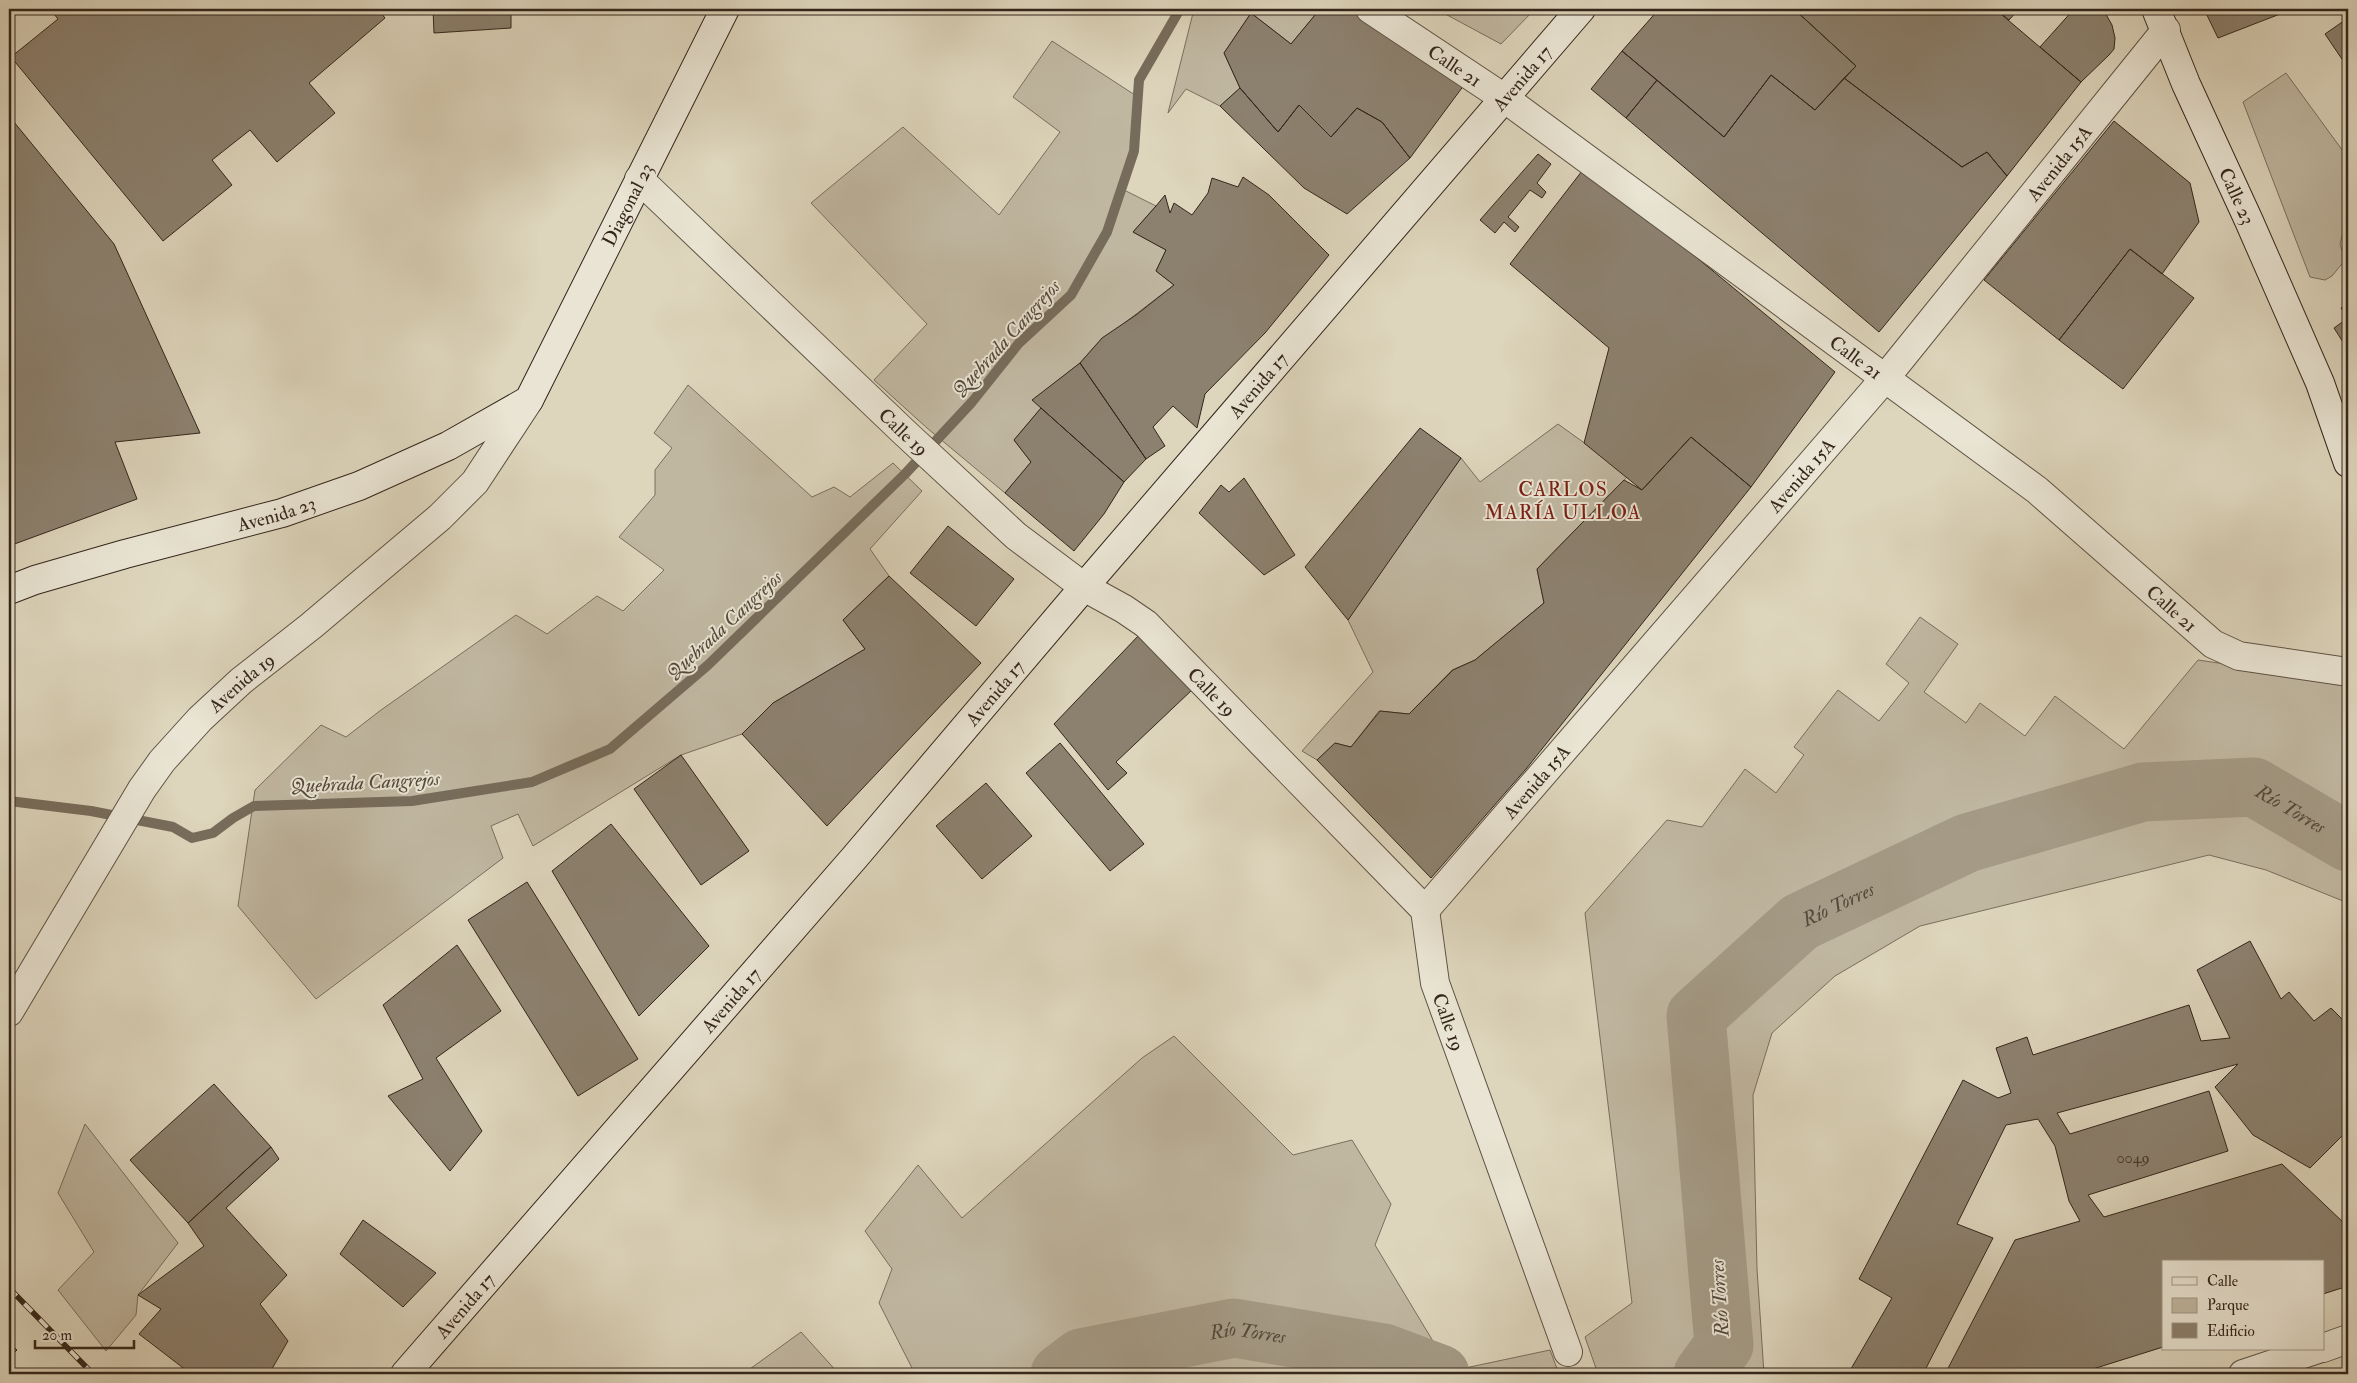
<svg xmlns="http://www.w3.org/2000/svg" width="2357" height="1383" viewBox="0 0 2357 1383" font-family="'IM FELL Double Pica',serif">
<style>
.green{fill:#c0b7a1;stroke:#7a6e5e}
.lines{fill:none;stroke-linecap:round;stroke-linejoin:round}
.stream{stroke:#776c5b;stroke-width:10}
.river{stroke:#a49a85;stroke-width:59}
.building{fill:#8c816f;stroke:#34261b}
.minor-casing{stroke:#5e5243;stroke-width:30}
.tertiary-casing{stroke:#5e5243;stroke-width:30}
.secondary-casing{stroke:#34261b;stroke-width:30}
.minor{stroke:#e9e4d3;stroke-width:28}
.tertiary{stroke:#e9e4d3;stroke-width:28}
.secondary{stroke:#e9e4d3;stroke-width:28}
.rail-casing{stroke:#34261b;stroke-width:5.5}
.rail{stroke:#e9e4d3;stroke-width:4;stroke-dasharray:11;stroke-linecap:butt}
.labels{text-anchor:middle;stroke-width:4;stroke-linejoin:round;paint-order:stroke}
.number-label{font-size:16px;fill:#4a3d30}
.street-label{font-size:19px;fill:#34261b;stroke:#e9e4d3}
.water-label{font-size:20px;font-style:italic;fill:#56493b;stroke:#e9e4d3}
.neighbourhood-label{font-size:20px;letter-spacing:1px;fill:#7a1f14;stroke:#e9e4d3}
</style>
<rect width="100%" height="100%" fill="#ddd5bc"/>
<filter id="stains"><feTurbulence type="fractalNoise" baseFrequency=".004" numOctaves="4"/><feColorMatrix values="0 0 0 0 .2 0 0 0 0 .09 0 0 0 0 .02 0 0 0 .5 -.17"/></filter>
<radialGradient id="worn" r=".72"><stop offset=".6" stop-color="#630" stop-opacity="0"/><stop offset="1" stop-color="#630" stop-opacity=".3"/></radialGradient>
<path class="green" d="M 1194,9 L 1320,9 L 1291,44 L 1251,13 L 1224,53 L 1240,88 L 1220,106 L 1186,89 L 1168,113 Z
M 1436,9 L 1535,9 L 1501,44 Z
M 1052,41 L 1138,97 L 1134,151 L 1124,190 L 1156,206 L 1133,232 L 1166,250 L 1156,271 L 1174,285 L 1097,344 L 1080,363 L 1033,400 L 1041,408 L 1014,440 L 1031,462 L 1005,493 L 927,428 L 874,380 L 927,324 L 811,203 L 903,127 L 999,215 L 1060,132 L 1013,97 Z
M 2286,73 L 2348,158 L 2348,225 L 2342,236 L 2340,244 L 2345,260 L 2332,276 L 2325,280 L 2310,277 L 2243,102 Z
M 688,385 L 812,497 L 834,487 L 850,497 L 893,463 L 922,491 L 870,549 L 889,576 L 843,620 L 865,649 L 773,703 L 742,734 L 681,755 L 533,846 L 518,814 L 491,826 L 503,858 L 316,999 L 238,906 L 255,790 L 321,725 L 346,737 L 381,710 L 516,615 L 547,634 L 597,596 L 623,611 L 664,570 L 619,537 L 655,495 L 655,470 L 672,448 L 654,433 Z
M 1558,424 L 1629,475 L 1537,569 L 1544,603 L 1475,660 L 1452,670 L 1409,714 L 1379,711 L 1351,747 L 1335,743 L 1317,760 L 1302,751 L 1373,672 L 1348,620 L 1404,534 L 1461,458 L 1480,482 Z
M 1920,617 L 1958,644 L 1924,692 L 1966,723 L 1980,703 L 2025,736 L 2055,696 L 2124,749 L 2198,660 L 2348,682 L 2348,903 L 2266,870 L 2209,855 L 1920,926 L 1835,976 L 1772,1033 L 1753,1095 L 1757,1269 L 1764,1374 L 1598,1374 L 1585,1337 L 1632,1303 L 1585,913 L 1667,820 L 1702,827 L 1745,769 L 1776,793 L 1804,755 L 1794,747 L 1838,690 L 1879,721 L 1909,683 L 1886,664 Z
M 1174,1036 L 1293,1155 L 1352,1140 L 1391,1204 L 1375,1245 L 1451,1371 L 1550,1350 L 1559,1374 L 1241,1374 L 1192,1369 L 1185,1374 L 907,1374 L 913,1370 L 879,1303 L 892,1269 L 865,1231 L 918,1165 L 962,1218 L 1142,1058 Z
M 85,1124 L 178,1243 L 138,1295 L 136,1315 L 106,1351 L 58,1290 L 94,1252 L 58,1193 Z
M 801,1332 L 839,1374 L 743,1374 Z"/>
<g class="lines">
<path class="stream" d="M 9,801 L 91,811 L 173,827 L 192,838 L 213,833 L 233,818 L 254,806 L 412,801 L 532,782 L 610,749 L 708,665 L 905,474 L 972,402 L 1019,343 L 1071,295 L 1107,232 L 1134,151 L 1139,80 L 1180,9"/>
<g class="river">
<path id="s1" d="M 1060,1374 L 1081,1358 L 1234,1328 L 1384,1353 L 1440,1374"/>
<path id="s2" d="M 1703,1374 L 1724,1345 L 1696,1016 L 1800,922 L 1967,843 L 2143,792 L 2254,787 L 2348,842"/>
</g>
</g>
<path class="building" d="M 50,9 L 378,9 L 385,18 L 309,83 L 335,113 L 277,162 L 250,130 L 212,160 L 232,185 L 163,241 L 11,57 L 58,19 Z
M 433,9 L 511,9 L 511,28 L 434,33 Z
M 1320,9 L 1351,9 L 1470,77 L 1410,158 L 1382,122 L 1357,108 L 1331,137 L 1299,105 L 1278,132 L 1240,88 L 1224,53 L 1251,13 L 1291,44 Z
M 1659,9 L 1794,9 L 1856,66 L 1815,110 L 1771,75 L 1724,137 L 1622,51 Z
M 1794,9 L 1995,9 L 2081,82 L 2007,176 L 1987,152 L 1962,167 L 1844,78 L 1856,66 Z
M 1995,9 L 2019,9 L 2009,20 Z
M 2074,9 L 2103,9 L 2112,25 L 2115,38 L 2114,49 L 2109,55 L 2081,82 L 2040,47 Z
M 2204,9 L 2293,9 L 2218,38 Z
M 2348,18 L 2348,68 L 2325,34 Z
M 1622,51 L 1657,80 L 1626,118 L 1591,89 Z
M 1771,75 L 1815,110 L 1844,78 L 1962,167 L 1987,152 L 2007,176 L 1879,332 L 1626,118 L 1657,80 L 1724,137 Z
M 1240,88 L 1278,132 L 1299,105 L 1331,137 L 1357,108 L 1382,122 L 1410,158 L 1347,214 L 1304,188 L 1220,106 Z
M 9,116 L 114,244 L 200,433 L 115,442 L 137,499 L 9,546 Z
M 2114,121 L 2190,183 L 2199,222 L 2162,274 L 2130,249 L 2059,340 L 1984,280 Z
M 1538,154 L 1551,164 L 1537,183 L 1546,192 L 1542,198 L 1530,190 L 1508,217 L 1519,227 L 1515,232 L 1504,222 L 1495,233 L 1480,220 Z
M 1589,162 L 1690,252 L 1835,372 L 1751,487 L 1691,437 L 1642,490 L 1584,443 L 1609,348 L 1510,264 Z
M 1243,177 L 1269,195 L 1329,255 L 1265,333 L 1205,394 L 1197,428 L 1173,406 L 1153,427 L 1165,446 L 1146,459 L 1080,363 L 1102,338 L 1136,315 L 1174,285 L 1156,271 L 1166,250 L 1133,232 L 1156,206 L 1165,195 L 1170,213 L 1174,203 L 1192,215 L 1208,193 L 1212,178 L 1238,187 Z
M 2130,249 L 2194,298 L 2123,389 L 2059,340 Z
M 2348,303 L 2348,318 L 2341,308 Z
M 2348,318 L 2348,350 L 2334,328 Z
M 1080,363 L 1146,459 L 1124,482 L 1032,400 Z
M 1041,408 L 1124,482 L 1104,514 L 1074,551 L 1005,493 L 1031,462 L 1014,440 Z
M 1420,428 L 1461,458 L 1348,620 L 1305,567 Z
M 1691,437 L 1751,487 L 1526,769 L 1431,878 L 1317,760 L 1335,743 L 1351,747 L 1380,711 L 1409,714 L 1453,670 L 1475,660 L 1544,603 L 1537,569 L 1624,480 L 1642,490 Z
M 1244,478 L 1295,555 L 1264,575 L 1199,513 L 1221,485 L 1229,492 Z
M 948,526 L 1014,579 L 976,626 L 910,573 Z
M 889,576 L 981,663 L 827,826 L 742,734 L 773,703 L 865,649 L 843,620 Z
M 1140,634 L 1193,689 L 1116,762 L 1127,773 L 1108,790 L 1054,724 Z
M 1060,743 L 1144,844 L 1110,871 L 1026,773 Z
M 681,755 L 749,851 L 701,885 L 634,789 Z
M 986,783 L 1032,836 L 982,879 L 936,826 Z
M 611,824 L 709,946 L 639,1016 L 552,871 Z
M 527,882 L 638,1059 L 578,1096 L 468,920 Z
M 2250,941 L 2281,999 L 2289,992 L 2314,1021 L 2331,1008 L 2348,1025 L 2348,1130 L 2310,1168 L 2253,1135 L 2215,1087 L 2238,1064 L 2057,1113 L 2070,1134 L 2209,1091 L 2228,1151 L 2088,1195 L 2104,1217 L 2282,1164 L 2346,1225 L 2348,1233 L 2348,1286 L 2323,1294 L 2323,1262 L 2163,1262 L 2163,1347 L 2077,1374 L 1945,1374 L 2015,1240 L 2080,1221 L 2069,1201 L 2055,1146 L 2038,1119 L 2006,1125 L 1957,1224 L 1993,1238 L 1923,1374 L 1848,1374 L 1892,1298 L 1859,1279 L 1963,1080 L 1998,1098 L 2011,1093 L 1996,1048 L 2027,1037 L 2033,1055 L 2189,1005 L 2201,1041 L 2230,1038 L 2197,970 Z
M 457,945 L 501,1011 L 436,1058 L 482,1131 L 450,1171 L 388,1096 L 423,1079 L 383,1005 Z
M 214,1084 L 271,1147 L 188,1223 L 130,1160 Z
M 271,1147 L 279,1159 L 226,1208 L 287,1275 L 260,1304 L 288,1341 L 269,1374 L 191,1374 L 139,1334 L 161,1309 L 138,1295 L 204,1246 L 188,1223 Z
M 363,1220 L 436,1273 L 403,1307 L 340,1254 Z
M 9,1342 L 17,1350 L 9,1357 Z"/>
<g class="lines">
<g class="minor-casing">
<g id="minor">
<path id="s3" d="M 1370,9 L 1504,98 L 2037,490 L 2213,644 L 2239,656 L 2348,672"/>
<path id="s4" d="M 639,179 L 905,433 L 1016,536 L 1084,587 L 1124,609 L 1146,624 L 1425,910 L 1435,983 L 1568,1352"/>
<path id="s5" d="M 1425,910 L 1886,377 L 2166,30"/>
<path d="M 2323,1348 L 2348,1339"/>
<path d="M 2243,1374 L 2318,1349"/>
</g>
</g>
<g class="tertiary-casing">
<g id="tertiary">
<path id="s6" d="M 9,1012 L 142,789 L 162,761 L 200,719 L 241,681 L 311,626 L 440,517 L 475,482 L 529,400"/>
</g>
</g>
<g class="secondary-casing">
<g id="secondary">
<path id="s7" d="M 2156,9 L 2186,84 L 2249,221 L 2320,383 L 2348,463"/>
<path id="s8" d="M 9,590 L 35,580 L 125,554 L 282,513 L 359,486 L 448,446 L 529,400 L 725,9"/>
<path id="s9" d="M 405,1374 L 855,857 L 1084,587 L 1581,9"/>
</g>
</g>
<use href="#minor" class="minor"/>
<use href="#tertiary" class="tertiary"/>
<use href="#secondary" class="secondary"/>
<g class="rail-casing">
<path id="rail" d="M 9,1288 L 93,1374"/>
</g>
<use href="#rail" class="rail"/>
</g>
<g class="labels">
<g class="number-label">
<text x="2133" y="1163">0049</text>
</g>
<g class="street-label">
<text dy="7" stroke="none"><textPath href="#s3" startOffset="102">Calle 21</textPath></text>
<text dy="7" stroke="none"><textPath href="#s9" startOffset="1711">Avenida 17</textPath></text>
<text dy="7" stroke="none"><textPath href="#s5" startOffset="980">Avenida 15A</textPath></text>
<text dy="7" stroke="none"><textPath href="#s7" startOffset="204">Calle 23</textPath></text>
<text dy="7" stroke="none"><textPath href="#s8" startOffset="775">Diagonal 23</textPath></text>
<text dy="7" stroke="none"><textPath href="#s3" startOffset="598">Calle 21</textPath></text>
<text dy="7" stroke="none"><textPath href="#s9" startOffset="1306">Avenida 17</textPath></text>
<text dy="7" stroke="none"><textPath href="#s4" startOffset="366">Calle 19</textPath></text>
<text dy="7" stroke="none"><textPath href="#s5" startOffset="575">Avenida 15A</textPath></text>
<text dy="7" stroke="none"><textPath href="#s8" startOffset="278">Avenida 23</textPath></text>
<text dy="7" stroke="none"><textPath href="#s3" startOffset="1002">Calle 21</textPath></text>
<text dy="7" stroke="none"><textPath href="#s6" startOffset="406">Avenida 19</textPath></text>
<text dy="7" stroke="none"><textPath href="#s9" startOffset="901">Avenida 17</textPath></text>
<text dy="7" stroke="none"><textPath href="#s4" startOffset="771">Calle 19</textPath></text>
<text dy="7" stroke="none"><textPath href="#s5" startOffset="170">Avenida 15A</textPath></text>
<text dy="7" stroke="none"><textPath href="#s9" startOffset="496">Avenida 17</textPath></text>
<text dy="7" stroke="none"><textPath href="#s4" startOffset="1191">Calle 19</textPath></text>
<text dy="7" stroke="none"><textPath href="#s9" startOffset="91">Avenida 17</textPath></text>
</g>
<g class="water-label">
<text transform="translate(1006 338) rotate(-48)" y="7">Quebrada Cangrejos</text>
<text transform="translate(724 625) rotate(-43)" y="7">Quebrada Cangrejos</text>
<text transform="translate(365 782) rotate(-3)" y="7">Quebrada Cangrejos</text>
<text dy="7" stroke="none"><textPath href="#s2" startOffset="1028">Río Torres</textPath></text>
<text dy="7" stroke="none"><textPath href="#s2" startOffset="548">Río Torres</textPath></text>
<text transform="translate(1719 1298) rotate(-94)" y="7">Río Torres</text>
<text dy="7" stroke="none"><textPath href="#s1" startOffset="196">Río Torres</textPath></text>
</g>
<g class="neighbourhood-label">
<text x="1563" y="496">CARLOS<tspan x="1563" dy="23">MARÍA ULLOA</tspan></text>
</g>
</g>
<rect width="2357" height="1383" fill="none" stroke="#ddd5bc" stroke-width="30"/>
<rect x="10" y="10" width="2337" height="1363" fill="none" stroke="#34261b" stroke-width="2.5"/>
<rect x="15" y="15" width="2327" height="1353" fill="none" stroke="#34261b"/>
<rect x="2162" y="1260" width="162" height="90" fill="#e9e4d3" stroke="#a19889"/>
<rect x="2172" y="1277" width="25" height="8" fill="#e9e4d3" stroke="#a19889"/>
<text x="2207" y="1286" font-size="15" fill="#34261b">Calle</text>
<rect x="2172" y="1298" width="25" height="15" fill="#c0b7a1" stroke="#a19889"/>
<text x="2207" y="1310" font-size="15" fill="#34261b">Parque</text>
<rect x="2172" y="1323" width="25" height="15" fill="#8c816f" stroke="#a19889"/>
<text x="2207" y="1336" font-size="15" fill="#34261b">Edificio</text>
<path d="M35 1340v8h99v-8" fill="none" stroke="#34261b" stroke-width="2.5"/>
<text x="42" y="1340" font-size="15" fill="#34261b" stroke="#e9e4d3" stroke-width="4" paint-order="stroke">20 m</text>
<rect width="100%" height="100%" filter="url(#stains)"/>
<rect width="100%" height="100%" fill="url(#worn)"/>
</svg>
